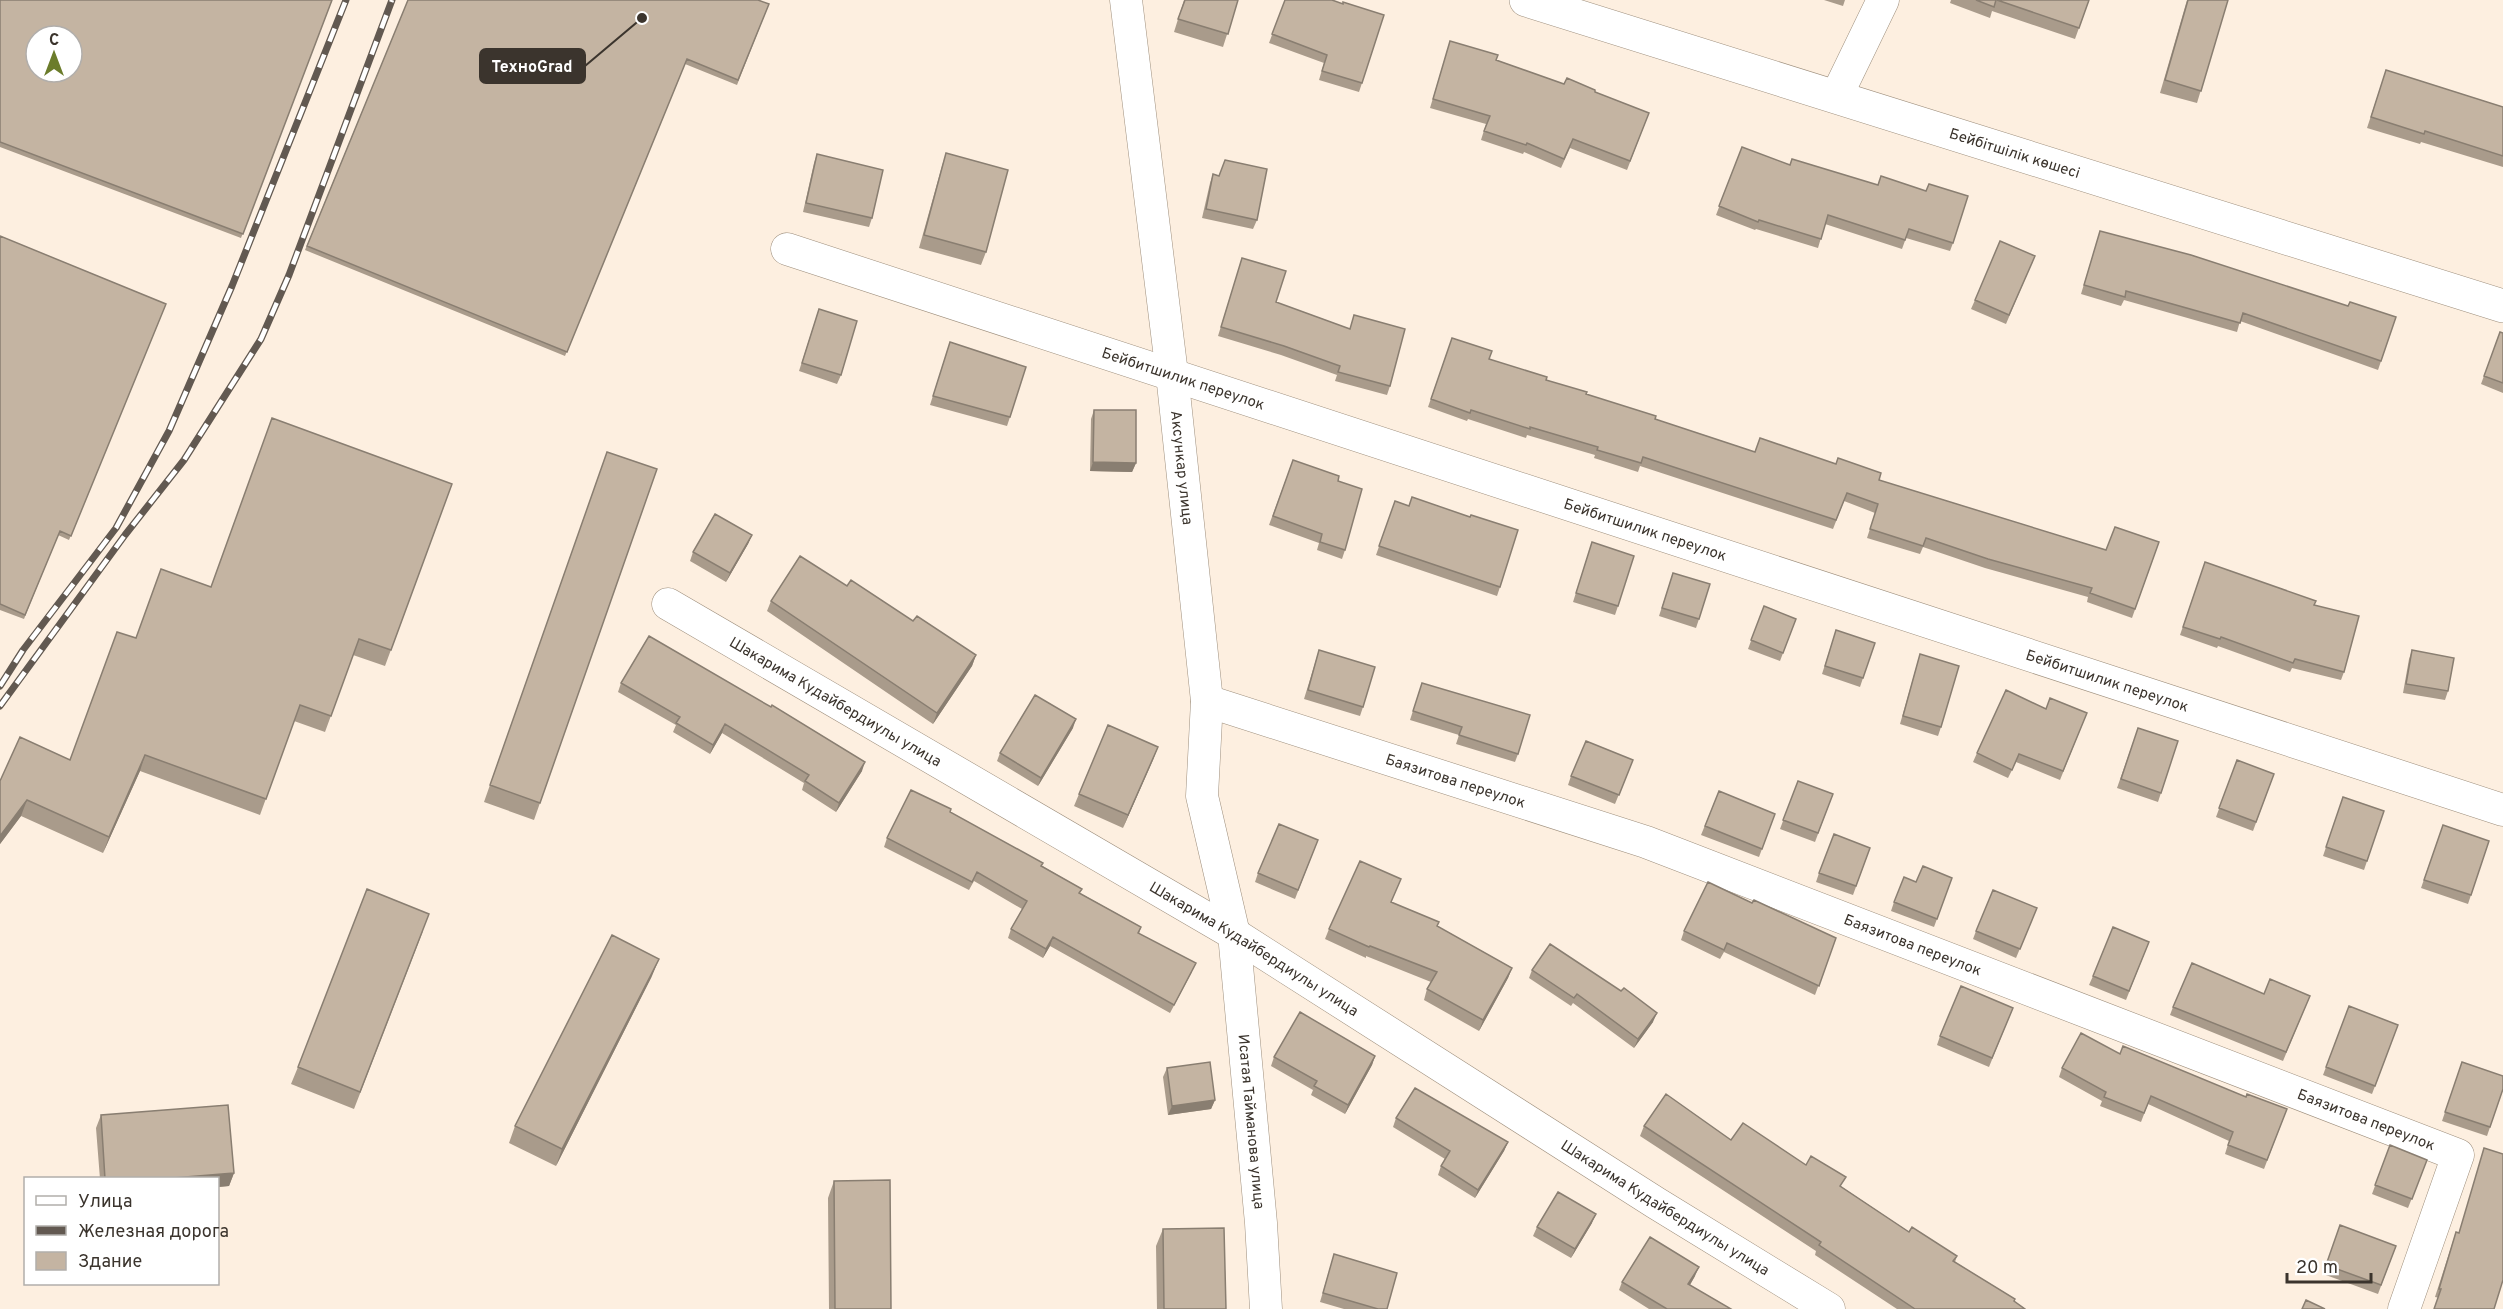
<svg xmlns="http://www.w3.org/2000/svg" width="2503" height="1309" viewBox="0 0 2503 1309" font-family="Overpass,sans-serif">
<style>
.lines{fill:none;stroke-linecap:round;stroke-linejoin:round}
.minor-casing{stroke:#9e8f7d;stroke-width:33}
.tertiary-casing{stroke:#9e8f7d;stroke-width:34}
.minor{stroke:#fff;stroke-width:32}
.tertiary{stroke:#fff;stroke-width:33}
.rail-casing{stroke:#625951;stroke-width:7}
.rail{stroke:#fff;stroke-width:4.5;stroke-dasharray:14;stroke-linecap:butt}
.wall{fill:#a99b8b}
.shaded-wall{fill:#897e71}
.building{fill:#c4b4a2;stroke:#897e71;stroke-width:1.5;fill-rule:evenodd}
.labels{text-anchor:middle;stroke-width:4.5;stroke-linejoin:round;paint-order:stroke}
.street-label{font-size:15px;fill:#3b342d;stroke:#fff}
.leader{fill:none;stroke:#3b342d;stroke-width:2}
.callout-dot{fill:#3b342d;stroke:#fff;stroke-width:2}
.callout{fill:#3b342d;stroke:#3b342d;stroke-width:2}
.callout-label{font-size:16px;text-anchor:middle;font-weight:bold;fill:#fff}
</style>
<rect width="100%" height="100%" fill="#fdefe0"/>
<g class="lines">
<g class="minor-casing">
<g id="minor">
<path id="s1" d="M 1126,0 L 1172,374 L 1207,701 L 1202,796 L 1234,934 L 1261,1223 L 1266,1309"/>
<path d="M 1836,97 L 1883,0"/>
<path id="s2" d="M 787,249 L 2503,810"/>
<path id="s3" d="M 668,604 L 1234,934 L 1656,1203 L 1829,1309"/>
<path id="s4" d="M 1207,701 L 1646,842 L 2458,1155 L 2404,1309"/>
</g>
</g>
<g class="tertiary-casing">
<g id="tertiary">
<path id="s5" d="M 1526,0 L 2503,306"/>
</g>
</g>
<use href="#minor" class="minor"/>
<use href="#tertiary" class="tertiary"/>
<g class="rail-casing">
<path id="rail" d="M 0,686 L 23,650 L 116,528 L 169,431 L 232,286 L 346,0
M 0,706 L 125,535 L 184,460 L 261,339 L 289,275 L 392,0"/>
</g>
<use href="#rail" class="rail"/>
</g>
<path class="wall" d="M 0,0 L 332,0 L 241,238 L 0,147 Z
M 408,0 L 769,4 L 737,85 L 685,64 L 565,356 L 305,250 Z
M 1184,0 L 1238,0 L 1223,47 L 1174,32 Z
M 1285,0 L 1362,83 L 1359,92 L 1319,80 L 1324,63 L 1269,43 Z
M 1824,0 L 1845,0 L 1843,6 Z
M 1951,0 L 2089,0 L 2075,39 L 1992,11 L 1990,18 L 1950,3 Z
M 2187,0 L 2228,0 L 2197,103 L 2160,93 Z
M 1450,41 L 1496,60 L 1564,84 L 1595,92 L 1649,113 L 1627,170 L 1570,148 L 1561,168 L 1524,152 L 1523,154 L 1481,140 L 1486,124 L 1430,108 Z
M 2386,70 L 2503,107 L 2503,167 L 2421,142 L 2420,144 L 2367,128 Z
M 1742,147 L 1953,243 L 1950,251 L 1906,238 L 1902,249 L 1825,224 L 1818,248 L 1756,229 L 1755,230 L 1716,215 Z
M 946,153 L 986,252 L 981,265 L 919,248 L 942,166 Z
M 817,154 L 872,218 L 869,227 L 803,212 L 814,163 Z
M 1213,174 L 1257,220 L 1253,229 L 1202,218 L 1210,183 Z
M 2100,231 L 2348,306 L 2396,317 L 2378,370 L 2240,321 L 2237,332 L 2124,300 L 2121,306 L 2081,294 Z
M 0,236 L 166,304 L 69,540 L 58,535 L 24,619 L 0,610 Z
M 1242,258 L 1276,302 L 1350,329 L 1354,315 L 1390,386 L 1387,395 L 1335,381 L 1337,375 L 1281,355 L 1218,336 Z
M 2031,265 L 2006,324 L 1971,309 L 1975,300 Z
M 816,318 L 841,375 L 837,384 L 799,371 Z
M 2500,332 L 2503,333 L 2503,393 L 2481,384 Z
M 1452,338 L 1489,359 L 1655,419 L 1755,452 L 1879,480 L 2106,550 L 2159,542 L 2132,618 L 2087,602 L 2088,597 L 1985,568 L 1923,547 L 1920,554 L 1867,538 L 1875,513 L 1844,501 L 1833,529 L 1640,466 L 1638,472 L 1594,458 L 1595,455 L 1527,435 L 1526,438 L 1468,419 L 1467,421 L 1428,407 Z
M 947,351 L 1010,417 L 1007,426 L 930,405 Z
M 1094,410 L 1136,463 L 1132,472 L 1090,471 L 1091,419 Z
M 607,452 L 657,469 L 534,820 L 484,802 Z
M 1293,460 L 1338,481 L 1345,550 L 1342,559 L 1317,550 L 1319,543 L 1269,525 Z
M 452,484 L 385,666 L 353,655 L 325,732 L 294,721 L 260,815 L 140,771 L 103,853 L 21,816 L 0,844 L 0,781 L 70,760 L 136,638 Z
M 1395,501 L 1409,506 L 1470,517 L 1500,587 L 1497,596 L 1376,555 Z
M 752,535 L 748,544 L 726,582 L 690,561 L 693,552 Z
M 1592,542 L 1618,606 L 1615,615 L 1573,602 Z
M 2205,562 L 2314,605 L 2344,672 L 2341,680 L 2292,668 L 2290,672 L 2218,646 L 2217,648 L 2180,635 Z
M 1673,573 L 1699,619 L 1696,628 L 1659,616 Z
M 847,586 L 976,655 L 972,666 L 933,724 L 767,611 L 771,601 Z
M 1764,606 L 1796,619 L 1780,661 L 1748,649 Z
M 1836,630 L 1863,678 L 1860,687 L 1822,674 Z
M 1319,650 L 1363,707 L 1360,716 L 1304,699 Z
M 2412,650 L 2448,691 L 2445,700 L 2403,693 L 2409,659 Z
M 1920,654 L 1941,727 L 1938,736 L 1900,724 Z
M 621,683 L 862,771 L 836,812 L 802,790 L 804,783 L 722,733 L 710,754 L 673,732 L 676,725 L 618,692 Z
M 1422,683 L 1518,754 L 1515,762 L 1456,744 L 1459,735 L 1410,720 Z
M 2046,709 L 2087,713 L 2060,780 L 2016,762 L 2008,778 L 1973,762 L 1977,753 Z
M 1073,728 L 1038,786 L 997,761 L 1000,753 Z
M 2138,728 L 2178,741 L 2158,802 L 2117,788 Z
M 1158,747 L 1123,828 L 1074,806 L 1079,794 Z
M 1633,760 L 1615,804 L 1568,785 L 1571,776 Z
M 2237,760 L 2274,774 L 2253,831 L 2216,817 Z
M 1798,781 L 1833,794 L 1815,842 L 1780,829 Z
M 1719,791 L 1775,814 L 1759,857 L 1701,835 Z
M 2343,797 L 2384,811 L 2364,870 L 2323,856 Z
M 950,812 L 1082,889 L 1080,893 L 1141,927 L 1139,934 L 1192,972 L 1170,1013 L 1050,946 L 1043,958 L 1008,938 L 1011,929 L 1022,909 L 974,881 L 969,890 L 884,847 L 887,838 Z
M 2443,825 L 2489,841 L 2468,904 L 2421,888 Z
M 1318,840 L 1295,899 L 1255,882 L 1258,873 Z
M 1870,848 L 1853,895 L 1816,882 L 1819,873 Z
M 1952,878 L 1934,927 L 1891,911 L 1894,902 L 1916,882 Z
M 1401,879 L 1391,902 L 1437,926 L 1512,968 L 1508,978 L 1479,1031 L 1424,1000 L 1427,989 L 1431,982 L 1366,956 L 1366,958 L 1325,939 L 1329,929 Z
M 1752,903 L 1836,938 L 1815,995 L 1724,952 L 1720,959 L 1681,940 L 1684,931 Z
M 2037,908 L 2016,958 L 1973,939 L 1976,931 Z
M 423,931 L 354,1109 L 291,1084 L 298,1067 Z
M 2149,942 L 2126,1000 L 2089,985 L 2093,976 Z
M 1532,970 L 1621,991 L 1653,1022 L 1634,1048 L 1573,1003 L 1571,1006 L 1529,978 Z
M 652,976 L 556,1166 L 509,1143 L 515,1126 Z
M 2264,994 L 2310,996 L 2283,1061 L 2170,1015 L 2173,1007 Z
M 2349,1006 L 2398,1025 L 2372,1094 L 2323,1075 Z
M 2013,1008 L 1989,1067 L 1937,1045 L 1940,1036 Z
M 2120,1054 L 2246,1097 L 2287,1109 L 2264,1169 L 2225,1154 L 2229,1141 L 2148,1104 L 2141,1122 L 2100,1106 L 2102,1101 L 2059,1077 L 2062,1068 Z
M 1375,1056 L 1372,1065 L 1345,1114 L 1311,1095 L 1313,1090 L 1271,1066 L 1274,1057 Z
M 2462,1062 L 2503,1089 L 2487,1136 L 2442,1121 Z
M 1167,1068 L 1215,1100 L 1211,1109 L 1168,1115 L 1163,1077 Z
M 101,1115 L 234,1173 L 229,1186 L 218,1187 L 218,1179 L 100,1179 L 96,1128 Z
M 1396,1118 L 1508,1142 L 1504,1151 L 1475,1198 L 1438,1175 L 1441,1166 L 1445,1159 L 1393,1127 Z
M 1644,1126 L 1731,1140 L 1806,1165 L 1842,1187 L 1909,1232 L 1957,1256 L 1955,1262 L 2015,1299 L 2014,1302 L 2025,1309 L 1897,1309 L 1815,1255 L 1816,1251 L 1640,1136 Z
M 2390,1145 L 2427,1160 L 2408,1208 L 2372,1194 Z
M 2484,1148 L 2494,1309 L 2435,1297 L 2453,1241 L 2456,1232 L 2459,1233 Z
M 834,1181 L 891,1309 L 829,1309 L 828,1198 Z
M 1592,1223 L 1571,1258 L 1533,1236 L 1537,1227 Z
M 1163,1229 L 1226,1309 L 1157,1309 L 1156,1246 Z
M 2396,1246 L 2378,1294 L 2323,1274 L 2326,1265 Z
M 1334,1254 L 1387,1309 L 1344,1309 L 1320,1302 Z
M 1695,1276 L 1690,1285 L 1731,1309 L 1649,1309 L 1619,1290 L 1622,1282 Z"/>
<path class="shaded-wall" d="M 1093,462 L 1136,463 L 1132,472 L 1090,471 Z
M 752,535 L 748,544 L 726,582 L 730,573 Z
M 976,655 L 972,666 L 933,724 L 937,713 Z
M 1076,719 L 1073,728 L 1038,786 L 1041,778 Z
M 725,724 L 722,733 L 710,754 L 713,745 Z
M 1158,747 L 1153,760 L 1123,828 L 1128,815 Z
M 145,755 L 140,771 L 103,853 L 109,837 Z
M 865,762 L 862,771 L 836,812 L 839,803 Z
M 27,800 L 21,816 L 0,844 L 0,836 Z
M 1053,937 L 1050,946 L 1043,958 L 1046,949 Z
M 659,959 L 652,976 L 556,1166 L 562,1149 Z
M 1512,968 L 1508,978 L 1479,1031 L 1483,1020 Z
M 1657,1013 L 1653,1022 L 1634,1048 L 1638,1039 Z
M 1375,1056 L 1372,1065 L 1345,1114 L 1348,1105 Z
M 1215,1100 L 1211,1109 L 1168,1115 L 1172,1106 Z
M 1508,1142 L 1504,1151 L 1475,1198 L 1478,1190 Z
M 234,1173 L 229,1186 L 218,1187 L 218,1179 L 161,1179 Z
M 1596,1214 L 1592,1223 L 1571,1258 L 1575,1249 Z
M 1699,1267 L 1695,1276 L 1685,1293 L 1688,1284 Z"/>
<path class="building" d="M 0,0 L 332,0 L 243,234 L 0,142 ZM 36,36 L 72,36 L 72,72 L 36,72 Z
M 408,0 L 758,0 L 769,4 L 738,80 L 687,59 L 567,352 L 307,246 Z
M 1185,0 L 1238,0 L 1228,34 L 1178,19 Z
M 1285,0 L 1332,0 L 1343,4 L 1343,2 L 1384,15 L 1362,83 L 1322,71 L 1327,55 L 1272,34 Z
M 1976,0 L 1996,0 L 1994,7 Z
M 1997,0 L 2089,0 L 2079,28 Z
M 2188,0 L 2228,0 L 2201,91 L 2165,80 Z
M 1450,41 L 1498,55 L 1496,60 L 1564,84 L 1567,78 L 1595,90 L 1595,92 L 1649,113 L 1630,161 L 1573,139 L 1564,159 L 1527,143 L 1526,145 L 1484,131 L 1490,116 L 1433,99 Z
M 2386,70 L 2503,107 L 2503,156 L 2425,131 L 2424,134 L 2371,117 Z
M 1742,147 L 1790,165 L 1792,159 L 1878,185 L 1881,176 L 1926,191 L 1929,184 L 1968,196 L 1953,243 L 1909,229 L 1905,240 L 1828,215 L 1821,239 L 1759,220 L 1758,222 L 1719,206 Z
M 946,153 L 1008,170 L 986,252 L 924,235 Z
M 817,154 L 883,170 L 872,218 L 806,203 Z
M 1225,160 L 1267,169 L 1257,220 L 1206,209 L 1213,174 L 1219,176 Z
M 2100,231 L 2191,255 L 2348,306 L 2350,302 L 2396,317 L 2381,361 L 2243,313 L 2240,323 L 2126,291 L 2125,297 L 2084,285 Z
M 0,236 L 166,304 L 71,536 L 60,531 L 25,615 L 0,604 Z
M 2000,241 L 2035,256 L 2009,315 L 1975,300 Z
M 1242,258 L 1286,271 L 1276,302 L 1350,329 L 1354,315 L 1405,329 L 1390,386 L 1338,372 L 1340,366 L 1284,346 L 1221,327 Z
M 819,309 L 857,321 L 841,375 L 802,363 Z
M 2500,332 L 2503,333 L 2503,383 L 2484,376 Z
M 1452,338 L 1492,351 L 1489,359 L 1547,377 L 1546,380 L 1587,392 L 1586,394 L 1656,416 L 1655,419 L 1755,452 L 1760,438 L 1836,464 L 1838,458 L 1881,473 L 1879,480 L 2106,550 L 2115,527 L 2159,542 L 2135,609 L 2090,593 L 2092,588 L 1988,559 L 1926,538 L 1923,546 L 1870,529 L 1878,504 L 1847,493 L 1836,520 L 1643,457 L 1641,463 L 1597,450 L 1598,447 L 1530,427 L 1530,429 L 1471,410 L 1470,413 L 1431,399 Z
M 950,342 L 1026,367 L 1010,417 L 933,396 Z
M 1094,410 L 1136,410 L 1136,463 L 1093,462 Z
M 272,418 L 452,484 L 391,650 L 359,639 L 331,716 L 300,705 L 266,799 L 145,755 L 109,837 L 27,800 L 0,836 L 0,781 L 20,737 L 70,760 L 117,632 L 136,638 L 161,569 L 211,587 Z
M 607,452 L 657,469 L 540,803 L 490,785 Z
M 1293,460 L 1339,476 L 1338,481 L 1362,489 L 1345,550 L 1320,542 L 1322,534 L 1273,516 Z
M 1412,497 L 1470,517 L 1471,515 L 1518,530 L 1500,587 L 1379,546 L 1395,501 L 1409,506 Z
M 715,514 L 752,535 L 730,573 L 693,552 Z
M 1592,542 L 1634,556 L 1618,606 L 1576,593 Z
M 800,556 L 847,586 L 851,580 L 913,621 L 917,616 L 976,655 L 937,713 L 771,601 Z
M 2205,562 L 2316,601 L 2314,605 L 2359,616 L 2344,672 L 2295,659 L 2293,663 L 2221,637 L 2220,639 L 2183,627 Z
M 1673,573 L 1710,584 L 1699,619 L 1662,608 Z
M 1764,606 L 1796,619 L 1783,653 L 1751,640 Z
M 1836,630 L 1875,643 L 1863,678 L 1825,666 Z
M 649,636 L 771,707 L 772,705 L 865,762 L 839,803 L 805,781 L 809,775 L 725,724 L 713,745 L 676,723 L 680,717 L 621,683 Z
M 1319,650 L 1375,667 L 1363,707 L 1308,690 Z
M 2412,650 L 2454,658 L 2448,691 L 2406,684 Z
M 1920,654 L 1959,666 L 1941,727 L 1903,716 Z
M 1422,683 L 1530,715 L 1518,754 L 1459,735 L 1462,727 L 1413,711 Z
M 2006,690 L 2046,709 L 2050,698 L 2087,713 L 2063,771 L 2019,754 L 2012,770 L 1977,753 Z
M 1035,695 L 1076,719 L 1041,778 L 1000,753 Z
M 1108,725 L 1158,747 L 1128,815 L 1079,794 Z
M 2138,728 L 2178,741 L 2161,793 L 2121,779 Z
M 1586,741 L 1633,760 L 1619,795 L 1571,776 Z
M 2237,760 L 2274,774 L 2256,822 L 2219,808 Z
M 1798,781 L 1833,794 L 1818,833 L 1783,820 Z
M 911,790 L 951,809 L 950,812 L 1043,863 L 1041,866 L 1082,889 L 1079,893 L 1141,927 L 1138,933 L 1196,963 L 1174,1005 L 1053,937 L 1046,949 L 1011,929 L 1027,901 L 977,872 L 972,882 L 887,838 Z
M 1719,791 L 1775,814 L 1762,849 L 1705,826 Z
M 2343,797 L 2384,811 L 2367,861 L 2326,847 Z
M 1279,824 L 1318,840 L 1298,890 L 1258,873 Z
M 2443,825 L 2489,841 L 2471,895 L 2424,880 Z
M 1834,834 L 1870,848 L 1856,886 L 1819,873 Z
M 1360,861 L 1401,879 L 1391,902 L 1439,922 L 1437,926 L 1512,968 L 1483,1020 L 1427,989 L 1437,972 L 1370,946 L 1369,947 L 1329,929 Z
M 1923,866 L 1952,878 L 1937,919 L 1894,902 L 1904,877 L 1916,882 Z
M 1708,882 L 1752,903 L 1754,900 L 1836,938 L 1819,986 L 1727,943 L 1724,950 L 1684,931 Z
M 367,889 L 429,914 L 360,1092 L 298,1067 Z
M 1993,890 L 2037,908 L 2020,949 L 1976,931 Z
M 2113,927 L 2149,942 L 2129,991 L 2093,976 Z
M 612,935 L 659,959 L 562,1149 L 515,1126 Z
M 1550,944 L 1621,991 L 1624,988 L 1657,1013 L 1638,1039 L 1577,994 L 1574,998 L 1532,970 Z
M 2192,963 L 2264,994 L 2270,979 L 2310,996 L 2286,1052 L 2173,1007 Z
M 1961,986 L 2013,1008 L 1992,1058 L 1940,1036 Z
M 2349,1006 L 2398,1025 L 2375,1086 L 2326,1067 Z
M 1300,1012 L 1375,1056 L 1348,1105 L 1314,1086 L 1317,1081 L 1274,1057 Z
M 2081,1033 L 2120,1054 L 2123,1046 L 2246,1097 L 2247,1094 L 2287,1109 L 2267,1160 L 2228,1145 L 2233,1132 L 2151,1096 L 2144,1113 L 2104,1097 L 2106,1092 L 2062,1068 Z
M 1210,1062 L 1215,1100 L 1172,1106 L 1167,1068 Z
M 2462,1062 L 2503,1076 L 2503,1089 L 2490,1127 L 2445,1112 Z
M 1415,1088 L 1508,1142 L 1478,1190 L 1441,1166 L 1450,1151 L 1396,1118 Z
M 1666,1094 L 1731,1140 L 1743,1123 L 1806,1165 L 1811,1156 L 1846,1177 L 1840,1186 L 1909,1232 L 1912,1227 L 1957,1256 L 1953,1261 L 2015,1299 L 2014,1301 L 2025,1309 L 1915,1309 L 1819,1245 L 1821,1242 L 1644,1126 Z
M 228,1105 L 234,1173 L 161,1179 L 105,1179 L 101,1115 Z
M 2390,1145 L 2427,1160 L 2412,1199 L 2375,1185 Z
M 2484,1148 L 2503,1154 L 2503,1280 L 2494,1309 L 2434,1309 L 2441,1289 L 2439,1289 L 2456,1232 L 2459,1233 Z
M 890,1180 L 891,1309 L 835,1309 L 834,1181 Z
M 1558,1192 L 1596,1214 L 1575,1249 L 1537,1227 Z
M 2340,1225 L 2396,1246 L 2381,1285 L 2326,1265 Z
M 1224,1228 L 1226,1309 L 1164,1309 L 1163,1229 Z
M 1650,1237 L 1699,1267 L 1688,1284 L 1731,1309 L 1667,1309 L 1622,1282 Z
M 1334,1254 L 1397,1273 L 1387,1309 L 1378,1309 L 1323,1293 Z
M 2306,1300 L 2325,1309 L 2302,1309 Z"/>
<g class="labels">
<g class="street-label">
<text dy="5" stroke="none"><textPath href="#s5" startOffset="512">Бейбітшілік көшесі</textPath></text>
<text dy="5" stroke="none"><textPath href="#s2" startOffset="417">Бейбитшилик переулок</textPath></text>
<text dy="5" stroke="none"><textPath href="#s1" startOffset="471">Аксункар улица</textPath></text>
<text dy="5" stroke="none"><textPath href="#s2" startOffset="903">Бейбитшилик переулок</textPath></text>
<text dy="5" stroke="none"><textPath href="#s2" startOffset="1389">Бейбитшилик переулок</textPath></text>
<text dy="5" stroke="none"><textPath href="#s3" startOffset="194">Шакарима Кудайбердиулы улица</textPath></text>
<text dy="5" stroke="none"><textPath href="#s4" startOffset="261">Баязитова переулок</textPath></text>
<text dy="5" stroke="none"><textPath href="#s4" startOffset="747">Баязитова переулок</textPath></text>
<text dy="5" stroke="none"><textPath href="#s3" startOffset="680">Шакарима Кудайбердиулы улица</textPath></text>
<text dy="5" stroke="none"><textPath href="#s4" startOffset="1233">Баязитова переулок</textPath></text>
<text dy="5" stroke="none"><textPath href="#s1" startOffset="1131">Исатая Тайманова улица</textPath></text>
<text dy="5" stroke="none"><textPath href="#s3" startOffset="1166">Шакарима Кудайбердиулы улица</textPath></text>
</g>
</g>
<path class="leader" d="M642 18L585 66"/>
<circle class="callout-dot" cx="642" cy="18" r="6"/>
<rect class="callout" x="480" y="49" width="105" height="34" rx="6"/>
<g class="callout-label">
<text x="532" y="72">ТехноGrad</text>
</g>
<rect x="24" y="1177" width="195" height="108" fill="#ffffff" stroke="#b1aeab" stroke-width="1.5"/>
<rect x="36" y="1196" width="30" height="9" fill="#ffffff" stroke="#b1aeab" stroke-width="1.5"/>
<text x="78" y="1207" font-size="18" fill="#3b342d">Улица</text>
<rect x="36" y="1226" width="30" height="9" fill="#625951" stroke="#b1aeab" stroke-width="1.5"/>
<text x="78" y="1237" font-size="18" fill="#3b342d">Железная дорога</text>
<rect x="36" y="1252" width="30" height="18" fill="#c4b4a2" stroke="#b1aeab" stroke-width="1.5"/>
<text x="78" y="1267" font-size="18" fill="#3b342d">Здание</text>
<g transform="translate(54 54)"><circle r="28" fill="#ffffff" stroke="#b1aeab" stroke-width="1.5"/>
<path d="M0-4.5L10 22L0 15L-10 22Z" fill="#6b7c2b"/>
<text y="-9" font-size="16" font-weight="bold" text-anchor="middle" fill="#3b342d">С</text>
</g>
<path d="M2287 1273v9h84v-9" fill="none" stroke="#3b342d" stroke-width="3"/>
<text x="2296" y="1273" font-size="18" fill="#3b342d" stroke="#ffffff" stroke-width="4.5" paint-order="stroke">20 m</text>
</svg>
